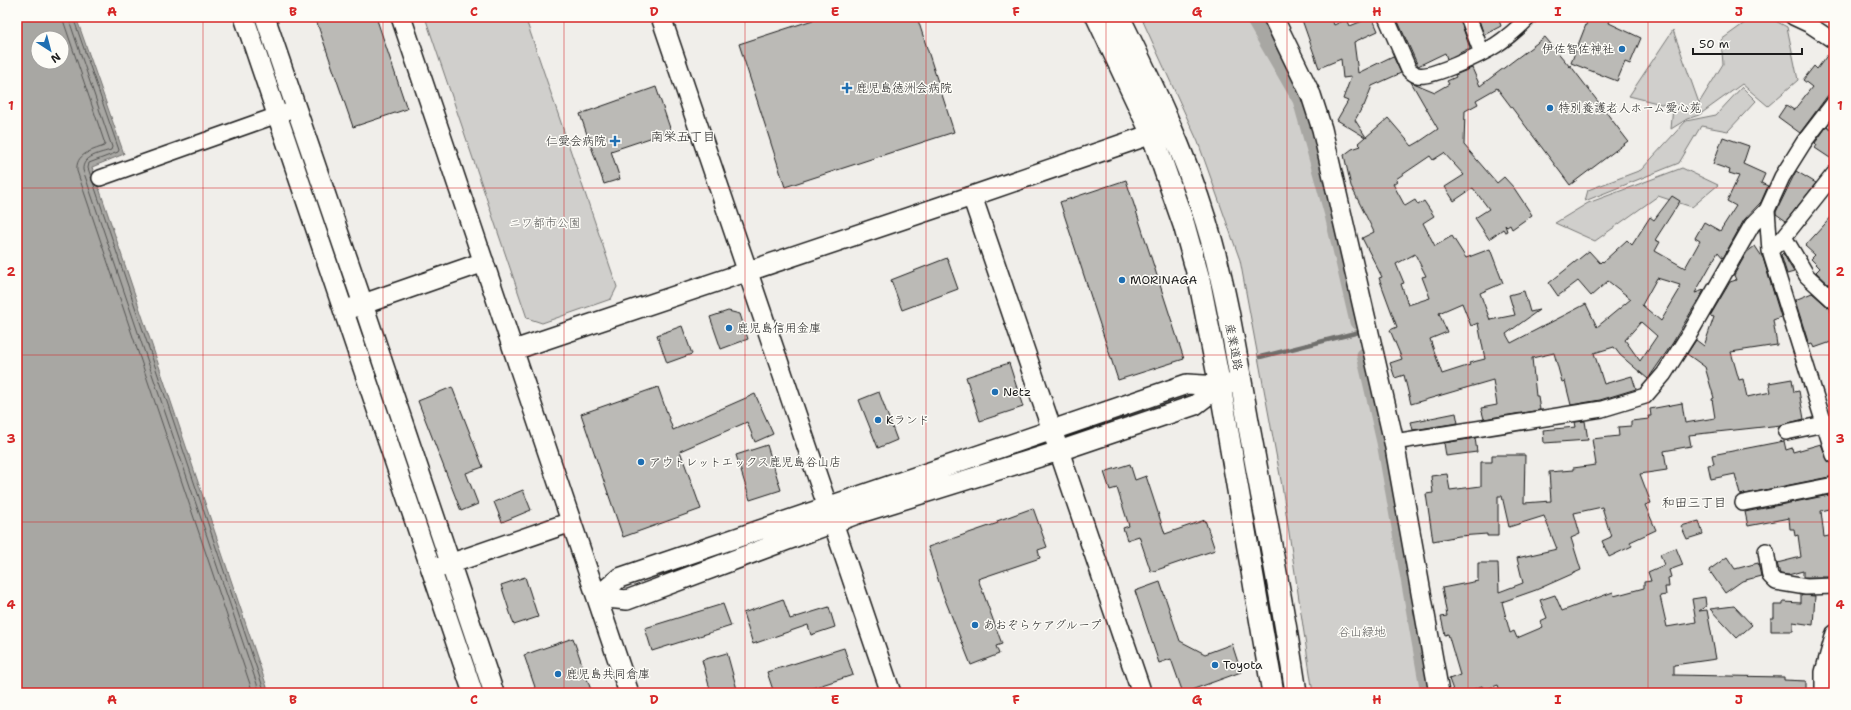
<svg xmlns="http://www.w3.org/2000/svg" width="1851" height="710" viewBox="0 0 1851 710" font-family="'Shantell Sans','Klee One',sans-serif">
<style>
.green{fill:#d0cfcc;stroke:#767674}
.water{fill:#a8a7a3;stroke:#706f6d;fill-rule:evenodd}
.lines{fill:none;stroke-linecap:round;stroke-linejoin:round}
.shore{stroke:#545452;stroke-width:1}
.stream{stroke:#706f6d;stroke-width:4.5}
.canal{stroke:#a8a7a3;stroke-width:15}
.building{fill:#bbbab6;stroke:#1c1c1c;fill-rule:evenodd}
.minor-casing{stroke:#1c1c1c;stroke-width:18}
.tertiary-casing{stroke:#1c1c1c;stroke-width:22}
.secondary-casing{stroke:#1c1c1c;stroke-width:24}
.minor{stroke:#fdfcf7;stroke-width:15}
.tertiary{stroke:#fdfcf7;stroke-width:19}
.secondary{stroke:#fdfcf7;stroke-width:21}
.grid{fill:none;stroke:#d62828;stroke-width:1;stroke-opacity:0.55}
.poi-dot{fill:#1f6fb2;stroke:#fdfcf7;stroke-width:1.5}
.labels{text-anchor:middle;stroke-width:3;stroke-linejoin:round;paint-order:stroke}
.poi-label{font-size:12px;fill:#1c1c1c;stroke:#fdfcf7;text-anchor:start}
.park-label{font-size:12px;fill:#5b5b5a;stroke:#fdfcf7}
.street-label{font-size:12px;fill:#1c1c1c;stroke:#fdfcf7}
.neighbourhood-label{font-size:13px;fill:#1c1c1c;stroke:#fdfcf7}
.neatline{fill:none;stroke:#d62828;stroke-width:1.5}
.grid-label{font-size:13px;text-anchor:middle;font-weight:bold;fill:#d62828}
</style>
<rect width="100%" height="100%" fill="#f0eeea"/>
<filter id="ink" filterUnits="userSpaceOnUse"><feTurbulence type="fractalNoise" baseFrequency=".025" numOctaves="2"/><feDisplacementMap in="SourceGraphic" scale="8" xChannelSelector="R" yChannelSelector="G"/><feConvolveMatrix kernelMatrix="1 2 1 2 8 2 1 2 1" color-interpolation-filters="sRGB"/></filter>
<g filter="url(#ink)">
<path class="green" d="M 425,17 L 525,17 L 617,287 L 611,299 L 542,323 L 527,318 Z
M 1141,17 L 1263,17 L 1303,99 L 1335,215 L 1387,441 L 1430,693 L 1313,693 L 1282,486 L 1240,260 L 1198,142 Z
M 1753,17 L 1768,17 L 1787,27 L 1798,80 L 1768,106 L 1742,84 L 1699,115 L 1687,119 L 1671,129 L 1673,107 L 1629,96 L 1673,30 L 1699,103 L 1723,64 L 1721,40 Z
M 1742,87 L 1756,101 L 1728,131 L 1701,126 L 1679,163 L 1585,201 L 1588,190 L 1641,170 L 1686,121 L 1716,115 Z
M 1682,168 L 1718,185 L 1692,207 L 1658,196 L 1595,241 L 1555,223 L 1588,203 Z"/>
<path class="water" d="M 17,17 L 76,17 L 124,154 L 92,167 L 269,693 L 17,693 ZM 38,38 L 62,38 L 62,62 L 38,62 Z"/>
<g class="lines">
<path class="shore" d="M 62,17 L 105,144 L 104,146 C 91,151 75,154 77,171 L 253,693
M 68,17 L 112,147 L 111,150 C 101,153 82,156 83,170 L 260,693
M 73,17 L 119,150 L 118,152 L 89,163 L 88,168 L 92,180
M 93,182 L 265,693"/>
<path class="stream" d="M 1260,357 L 1359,332"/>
<path class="canal" d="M 1252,17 L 1300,100 L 1332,215 L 1357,322
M 1364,355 L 1384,442 L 1428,693"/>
</g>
<path class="building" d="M 315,17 L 376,17 L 407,109 L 353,127 Z
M 822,17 L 917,17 L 954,132 L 785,187 L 739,44 Z
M 1301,17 L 1331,17 L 1334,25 L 1347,19 L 1350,26 L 1372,17 L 1378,31 L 1354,42 L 1358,73 L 1393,56 L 1401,73 L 1372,86 L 1364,106 L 1363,106 L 1355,120 L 1366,137 L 1388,118 L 1412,146 L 1419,142 L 1438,129 L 1411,82 L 1435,92 L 1449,84 L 1447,81 L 1456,77 L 1455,75 L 1472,68 L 1480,86 L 1545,37 L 1570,67 L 1570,65 L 1628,141 L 1570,185 L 1497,88 L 1476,100 L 1478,104 L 1465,111 L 1464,145 L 1497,183 L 1504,177 L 1514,188 L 1532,215 L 1512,229 L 1510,225 L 1507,227 L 1505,225 L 1507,231 L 1505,232 L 1503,229 L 1489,239 L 1475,218 L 1489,209 L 1473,188 L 1454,201 L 1445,187 L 1464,175 L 1444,153 L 1433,160 L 1430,156 L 1396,179 L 1397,181 L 1393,184 L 1405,206 L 1415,200 L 1418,205 L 1424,201 L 1434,216 L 1423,223 L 1435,246 L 1452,236 L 1466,258 L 1490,249 L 1503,283 L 1480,293 L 1490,320 L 1515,315 L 1509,295 L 1524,291 L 1530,312 L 1539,310 L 1506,334 L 1511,343 L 1586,304 L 1597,327 L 1631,299 L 1608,281 L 1591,296 L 1578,281 L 1558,296 L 1549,283 L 1589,251 L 1600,263 L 1602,261 L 1603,262 L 1627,240 L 1632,245 L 1650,217 L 1654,220 L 1672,196 L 1680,201 L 1655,240 L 1660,242 L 1655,251 L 1685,268 L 1700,241 L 1695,238 L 1704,222 L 1720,231 L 1736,206 L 1727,201 L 1739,176 L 1729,173 L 1730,170 L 1713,164 L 1723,137 L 1749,146 L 1743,164 L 1765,174 L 1761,183 L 1768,186 L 1761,202 L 1744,220 L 1723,258 L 1718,252 L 1695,293 L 1704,290 L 1672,344 L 1648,379 L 1620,355 L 1614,347 L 1594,353 L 1604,384 L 1632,376 L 1636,389 L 1600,400 L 1571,405 L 1565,381 L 1562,382 L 1554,353 L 1532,358 L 1536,396 L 1538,396 L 1540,410 L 1484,419 L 1481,408 L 1497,405 L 1493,380 L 1411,404 L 1404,375 L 1395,378 L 1390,363 L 1402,359 L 1390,330 L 1397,327 L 1379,278 L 1382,277 L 1362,238 L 1374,232 L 1351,186 L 1344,155 L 1352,149 L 1361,146 L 1358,143 L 1365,137 L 1337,120 L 1348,101 L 1343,99 L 1351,77 L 1343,78 L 1341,59 L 1319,68 ZM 1415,254 L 1426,276 L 1422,277 L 1430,298 L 1408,305 L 1401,284 L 1404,283 L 1396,264 ZM 1657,278 L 1680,285 L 1678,288 L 1680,289 L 1661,321 L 1642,305 ZM 1462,303 L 1471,326 L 1478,323 L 1485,359 L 1469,363 L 1470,365 L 1442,374 L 1430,339 L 1447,332 L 1439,313 ZM 1641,322 L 1657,336 L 1640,361 L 1625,340 Z
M 1396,17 L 1459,17 L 1470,48 L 1447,59 L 1445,53 L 1418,66 Z
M 1478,17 L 1498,17 L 1501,26 L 1484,35 Z
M 1589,17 L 1611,17 L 1609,23 L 1641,38 L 1630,64 L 1625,62 L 1617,81 L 1571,63 Z
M 1832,49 L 1834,50 L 1834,87 L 1800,133 L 1778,117 L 1786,105 L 1794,110 L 1812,87 L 1803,80 L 1814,66 L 1817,69 Z
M 656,87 L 671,131 L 611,151 L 620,179 L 604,184 L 580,114 Z
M 1827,126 L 1834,131 L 1834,151 L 1830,158 L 1815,148 L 1817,145 L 1815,143 Z
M 1796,171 L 1816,183 L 1786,221 L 1776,214 L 1776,212 Z
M 1126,180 L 1184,359 L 1118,380 L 1060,202 Z
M 1834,214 L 1834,289 L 1816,272 L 1820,268 L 1811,259 L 1815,255 L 1805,246 Z
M 1755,246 L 1763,258 L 1781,317 L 1773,320 L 1777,345 L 1731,352 L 1739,380 L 1743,379 L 1747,397 L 1771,392 L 1769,383 L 1792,379 L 1794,392 L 1799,391 L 1804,419 L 1781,425 L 1689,435 L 1691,446 L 1664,451 L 1667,470 L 1640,474 L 1651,503 L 1645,505 L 1656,530 L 1630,542 L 1632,546 L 1609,557 L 1602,541 L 1611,537 L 1602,507 L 1574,513 L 1580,534 L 1571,538 L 1581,570 L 1536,590 L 1502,602 L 1510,633 L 1514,631 L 1517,638 L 1543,627 L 1540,621 L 1547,618 L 1540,600 L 1555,595 L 1562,611 L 1613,592 L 1614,596 L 1644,588 L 1644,582 L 1651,581 L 1648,572 L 1664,565 L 1660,554 L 1676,548 L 1683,565 L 1669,570 L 1671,577 L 1668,578 L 1669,587 L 1665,587 L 1666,595 L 1660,596 L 1667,627 L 1696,622 L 1692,599 L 1705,597 L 1706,606 L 1699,611 L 1707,610 L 1716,659 L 1674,665 L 1674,675 L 1784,677 L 1784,680 L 1806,681 L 1806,693 L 1501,693 L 1498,685 L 1484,690 L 1482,686 L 1463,693 L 1454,693 L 1449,679 L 1460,675 L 1448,634 L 1445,635 L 1441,617 L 1447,616 L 1442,588 L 1478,581 L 1478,563 L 1498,563 L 1499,592 L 1523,583 L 1517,558 L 1557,549 L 1544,516 L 1509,527 L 1502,496 L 1498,496 L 1498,536 L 1487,536 L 1487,534 L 1459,536 L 1433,541 L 1426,494 L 1433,493 L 1431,476 L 1447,474 L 1450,490 L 1481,486 L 1481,462 L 1492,462 L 1492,455 L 1525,455 L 1524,503 L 1551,501 L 1549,472 L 1573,470 L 1573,468 L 1596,465 L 1592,439 L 1619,436 L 1618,427 L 1631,426 L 1631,421 L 1649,419 L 1648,416 L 1651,416 L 1650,409 L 1682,403 L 1685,423 L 1715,418 L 1712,399 L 1714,398 L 1705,367 L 1687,354 L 1696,340 L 1704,346 L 1714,317 L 1710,316 L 1730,282 L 1736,280 L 1734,275 L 1747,252 Z
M 1783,253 L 1789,264 L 1794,272 L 1787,274 L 1781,255 Z
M 947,258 L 958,289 L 902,310 L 891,280 Z
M 1812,293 L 1830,309 L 1834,321 L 1834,341 L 1814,348 L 1812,344 L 1809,345 L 1795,300 Z
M 728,311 L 740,314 L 748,339 L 721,349 L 710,317 Z
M 682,326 L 692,354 L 667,363 L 657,335 Z
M 1009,363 L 1023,407 L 980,421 L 966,377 Z
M 452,387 L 483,467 L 466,473 L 478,504 L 461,511 L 418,401 Z
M 658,387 L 673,430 L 755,394 L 773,434 L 755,442 L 747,422 L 680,451 L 701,509 L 623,537 L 581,414 Z
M 879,392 L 897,440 L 878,448 L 859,400 Z
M 1456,413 L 1458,423 L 1413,430 L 1411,422 Z
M 1585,421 L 1588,440 L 1544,443 L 1543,430 L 1576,427 L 1575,422 Z
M 1475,438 L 1477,452 L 1446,456 L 1444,443 Z
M 1784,441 L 1786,450 L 1792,448 L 1793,452 L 1821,444 L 1828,461 L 1834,464 L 1834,476 L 1740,495 L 1735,474 L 1711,479 L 1708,465 L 1714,464 L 1712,455 Z
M 767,445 L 781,490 L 750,500 L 736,455 Z
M 1130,464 L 1135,480 L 1146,476 L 1165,534 L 1205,520 L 1215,550 L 1151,572 L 1139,536 L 1127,540 L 1123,528 L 1129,526 L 1117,488 L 1110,490 L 1104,472 Z
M 523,490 L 531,510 L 502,522 L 494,502 Z
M 1834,494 L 1834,508 L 1821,511 L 1824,537 L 1834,535 L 1834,551 L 1830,552 L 1832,577 L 1803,577 L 1803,571 L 1788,575 L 1780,574 L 1777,563 L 1801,557 L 1798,535 L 1795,536 L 1794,529 L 1790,529 L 1789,518 L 1748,526 L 1745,512 Z
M 1033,508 L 1047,547 L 1038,550 L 1040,558 L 978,579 L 1002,644 L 996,646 L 999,654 L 971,665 L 942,592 L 928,547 L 998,523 L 997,521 Z
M 1699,521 L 1703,534 L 1687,539 L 1681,526 Z
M 1727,557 L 1735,569 L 1758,563 L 1761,576 L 1742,581 L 1725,593 L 1709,570 Z
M 525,577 L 538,617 L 514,625 L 501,585 Z
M 1160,582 L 1180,641 L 1205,654 L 1232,644 L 1241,672 L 1183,693 L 1171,659 L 1159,663 L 1135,591 Z
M 1801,595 L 1815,596 L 1813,625 L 1793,622 L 1793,631 L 1771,631 L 1771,618 L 1774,618 L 1774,605 L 1783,605 L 1783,602 L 1801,603 Z
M 783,599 L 790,619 L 829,607 L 835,627 L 811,635 L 808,625 L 753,644 L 743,613 Z
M 723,604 L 731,626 L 652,651 L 645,628 Z
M 1734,606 L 1752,625 L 1737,638 L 1710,609 Z
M 573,638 L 592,693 L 537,693 L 524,655 Z
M 844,648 L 853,675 L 797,693 L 774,693 L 767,672 Z
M 727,653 L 738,693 L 711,693 L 702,660 Z"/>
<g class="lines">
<g class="minor-casing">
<path id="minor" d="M 1386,17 L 1409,70 C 1412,72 1415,75 1417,75 C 1431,79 1484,53 1496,45 C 1508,37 1519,27 1529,17
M 1468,17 L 1482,53
M 1793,17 L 1810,25 L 1834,41
M 1834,103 L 1804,142 L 1782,177 L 1767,210 L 1770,251 L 1834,455
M 100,178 L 286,112
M 1784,237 L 1807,276 L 1834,301
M 1770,251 L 1784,237 L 1834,174
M 1786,432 L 1824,424
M 1394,442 L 1602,409 L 1645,396 L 1664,374 L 1690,333 L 1752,225 L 1767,210
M 1743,503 L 1834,485
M 1766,551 L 1770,576 L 1776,582 L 1806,587 L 1834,586
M 1823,693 L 1823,672 L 1834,633"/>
</g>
<g class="tertiary-casing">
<path id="tertiary" d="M 244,17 L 473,693
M 265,17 L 363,304 L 494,693
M 401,17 L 629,693
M 661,17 L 891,693
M 1273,17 L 1311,95 L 1322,129 L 1394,442 L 1439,693
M 972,196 L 1140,688 L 1139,693
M 352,308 L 484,262
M 514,350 L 972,196 L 1152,134
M 438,568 L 571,522
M 597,597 L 619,578 L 1187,384 L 1220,386 L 1234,383
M 597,597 L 627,600 L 857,514 L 1059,451 L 1195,405 L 1220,386"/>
</g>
<g class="secondary-casing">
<path id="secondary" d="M 1097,17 L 1152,134 L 1184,225 L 1199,279 L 1220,386 L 1273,693
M 1119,17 C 1152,84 1184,150 1206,222 C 1228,293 1238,369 1252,443 C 1267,526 1284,609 1296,693"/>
</g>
<use href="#minor" class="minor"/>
<use href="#tertiary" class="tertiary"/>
<use href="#secondary" class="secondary"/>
</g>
</g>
<path class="grid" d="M 203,17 L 203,693M 383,17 L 383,693M 564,17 L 564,693M 745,17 L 745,693M 926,17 L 926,693M 1106,17 L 1106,693M 1287,17 L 1287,693M 1468,17 L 1468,693M 1648,17 L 1648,693M 17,188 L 1834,188M 17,355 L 1834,355M 17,522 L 1834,522"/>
<g class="poi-dot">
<circle cx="1622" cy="49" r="4"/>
<path d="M845 82h4v4h4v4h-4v4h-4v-4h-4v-4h4z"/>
<circle cx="1550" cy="108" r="4"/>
<path d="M613 135h4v4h4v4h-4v4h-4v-4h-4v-4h4z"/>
<circle cx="1122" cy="280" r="4"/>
<circle cx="729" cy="328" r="4"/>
<circle cx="995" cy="392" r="4"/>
<circle cx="878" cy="420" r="4"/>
<circle cx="641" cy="462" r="4"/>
<circle cx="975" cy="625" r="4"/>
<circle cx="1215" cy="665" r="4"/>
<circle cx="558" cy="674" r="4"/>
</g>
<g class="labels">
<g class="poi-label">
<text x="1614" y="53" text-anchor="end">伊佐智佐神社</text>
<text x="856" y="92">鹿児島徳洲会病院</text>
<text x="1558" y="112">特別養護老人ホーム愛心苑</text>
<text x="606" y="145" text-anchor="end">仁愛会病院</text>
<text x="1130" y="284">MORiNAGA</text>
<text x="737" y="332">鹿児島信用金庫</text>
<text x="1003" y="396">Netz</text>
<text x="886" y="424">Kランド</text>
<text x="649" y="466">アウトレットエックス鹿児島谷山店</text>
<text x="983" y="629">あおぞらケアグループ</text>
<text x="1223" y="669">Toyota</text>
<text x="566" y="678">鹿児島共同倉庫</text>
</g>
<g class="park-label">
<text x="545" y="227">ニワ都市公園</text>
<text x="1362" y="636">谷山緑地</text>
</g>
<g class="street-label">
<text transform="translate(1234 347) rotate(79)" y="4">産業道路</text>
</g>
<g class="neighbourhood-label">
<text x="683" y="141">南栄五丁目</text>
<text x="1694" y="507">和田三丁目</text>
</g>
</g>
<rect width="1851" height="710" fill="none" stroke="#fdfcf7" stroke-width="44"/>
<g transform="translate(50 50) rotate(144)"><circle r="19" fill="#fdfcf7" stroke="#a3a29f"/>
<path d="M0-3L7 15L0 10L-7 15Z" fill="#1f6fb2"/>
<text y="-6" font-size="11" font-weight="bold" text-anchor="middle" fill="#1c1c1c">N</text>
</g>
<path d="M1693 48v6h109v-6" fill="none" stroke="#1c1c1c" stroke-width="2"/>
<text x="1699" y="48" font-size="12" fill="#1c1c1c" stroke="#fdfcf7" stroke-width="3" paint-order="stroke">50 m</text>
<rect x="22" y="22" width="1807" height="666" class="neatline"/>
<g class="grid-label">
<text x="112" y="16">A</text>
<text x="293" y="16">B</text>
<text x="474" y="16">C</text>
<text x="654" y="16">D</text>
<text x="835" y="16">E</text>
<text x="1016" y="16">F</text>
<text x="1197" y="16">G</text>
<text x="1377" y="16">H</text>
<text x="1558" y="16">I</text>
<text x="1739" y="16">J</text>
<text x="11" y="110">1</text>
<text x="1840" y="110">1</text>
<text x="11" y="276">2</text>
<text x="1840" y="276">2</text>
<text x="11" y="443">3</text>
<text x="1840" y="443">3</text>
<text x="11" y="609">4</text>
<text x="1840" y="609">4</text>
<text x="112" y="704">A</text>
<text x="293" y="704">B</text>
<text x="474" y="704">C</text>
<text x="654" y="704">D</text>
<text x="835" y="704">E</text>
<text x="1016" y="704">F</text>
<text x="1197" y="704">G</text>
<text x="1377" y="704">H</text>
<text x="1558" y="704">I</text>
<text x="1739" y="704">J</text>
</g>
</svg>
